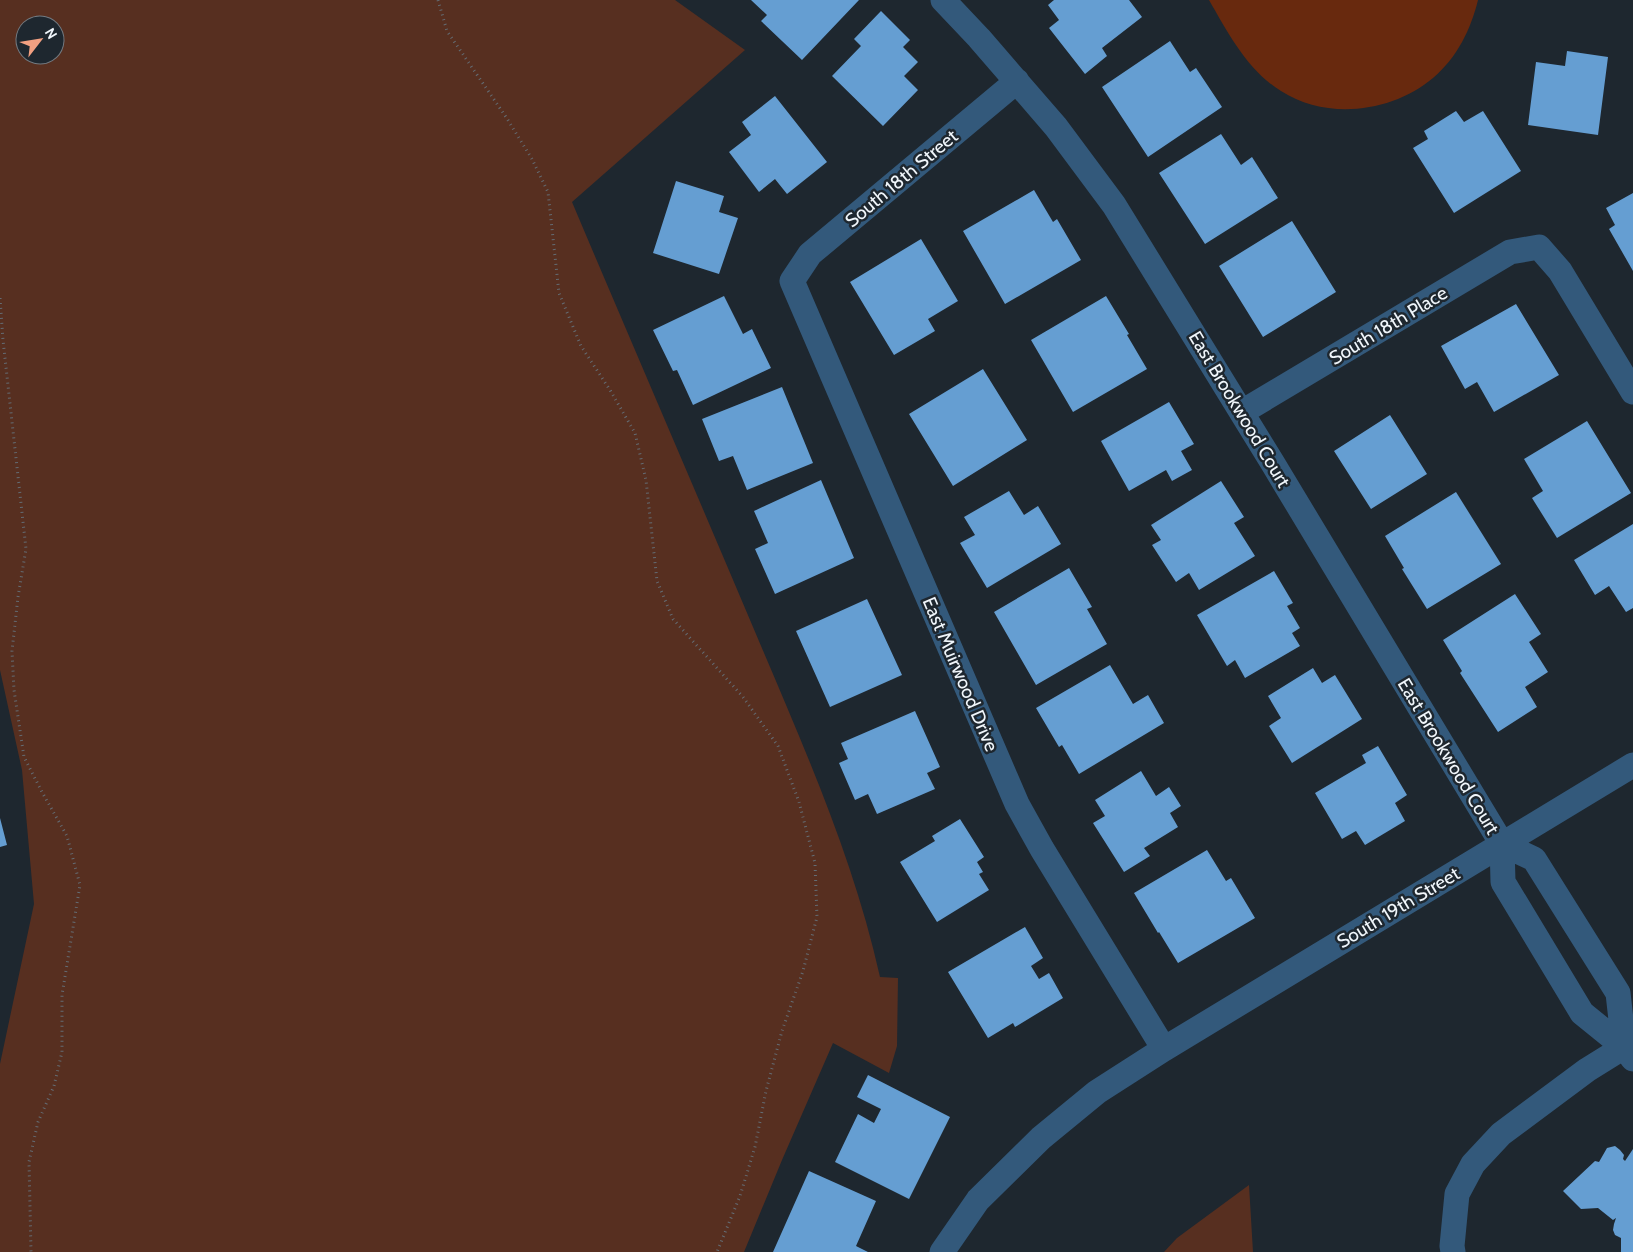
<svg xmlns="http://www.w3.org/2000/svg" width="1633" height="1252" viewBox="0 0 1633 1252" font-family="Cabin,sans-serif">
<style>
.green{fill:#572f20;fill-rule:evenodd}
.water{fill:#68290e}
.building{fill:#659ed2}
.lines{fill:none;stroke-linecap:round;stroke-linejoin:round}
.path{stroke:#646c73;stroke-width:3;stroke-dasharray:1 4;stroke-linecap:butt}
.street{stroke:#33597b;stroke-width:25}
.labels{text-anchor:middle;stroke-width:5;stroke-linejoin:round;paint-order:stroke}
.street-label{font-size:19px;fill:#f0f6fb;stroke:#1e272f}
</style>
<rect width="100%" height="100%" fill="#1e272f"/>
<path class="green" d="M 0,0 L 675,0 L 745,50 L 572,202 C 632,344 693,485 753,627 C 801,741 853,855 880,977 L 898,978 L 897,1046 L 889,1073 L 833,1043 L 782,1160 L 744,1252 L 0,1252 L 0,1064 L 34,904 L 22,770 L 0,670 ZM 25,25 L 55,25 L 55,55 L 25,55 Z
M 1249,1185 L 1253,1252 L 1164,1252 L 1177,1238 Z"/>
<path class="water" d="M 1209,0 L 1478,0 C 1471,29 1457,58 1433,78 C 1393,112 1327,121 1281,91 C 1248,71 1228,33 1209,0 Z"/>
<path class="building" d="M 751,0 L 859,0 L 802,60 L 761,21 L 767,15 Z
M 1054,0 L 1129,0 L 1142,17 L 1102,48 L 1107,56 L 1085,74 L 1049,28 L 1059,20 L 1048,5 Z
M 881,11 L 910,40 L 903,47 L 918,62 L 904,76 L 918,90 L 883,126 L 832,76 L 861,46 L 854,39 Z
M 1170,41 L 1190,72 L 1196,68 L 1222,107 L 1148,157 L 1102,87 Z
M 1567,51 L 1608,57 L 1598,135 L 1528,125 L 1536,62 L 1565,66 Z
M 775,96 L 827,162 L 787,194 L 775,179 L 759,192 L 729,152 L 751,135 L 742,122 Z
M 1456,111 L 1464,122 L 1483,111 L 1521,171 L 1454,213 L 1413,148 L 1428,139 L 1424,131 Z
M 1221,134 L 1241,165 L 1252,157 L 1278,198 L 1205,244 L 1159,173 Z
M 676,181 L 724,196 L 719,212 L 738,218 L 719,274 L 653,253 Z
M 1034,190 L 1053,222 L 1057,219 L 1081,260 L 1005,304 L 963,231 Z
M 1633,193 L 1633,271 L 1609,229 L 1615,225 L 1606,208 Z
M 1292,221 L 1336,292 L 1263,337 L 1219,266 Z
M 921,239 L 958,301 L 928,319 L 935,331 L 894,355 L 850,282 Z
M 724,296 L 743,334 L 752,329 L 771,368 L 693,405 L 677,370 L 673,371 L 653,330 Z
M 1106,296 L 1129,334 L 1127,335 L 1147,369 L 1073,412 L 1031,340 Z
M 1516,304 L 1559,375 L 1494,412 L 1477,382 L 1465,389 L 1441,346 Z
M 983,369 L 1027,440 L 953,486 L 909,414 Z
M 782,387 L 813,463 L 747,490 L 733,456 L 719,461 L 702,419 Z
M 1169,402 L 1194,444 L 1181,451 L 1192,470 L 1172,481 L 1166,470 L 1129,491 L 1101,441 Z
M 1390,415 L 1427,474 L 1371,509 L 1334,451 Z
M 1587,421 L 1631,493 L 1557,538 L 1532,498 L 1543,491 L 1524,459 Z
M 821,480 L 854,558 L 775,594 L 755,549 L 768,543 L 754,511 Z
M 1221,481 L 1244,517 L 1234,523 L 1255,556 L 1199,590 L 1189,573 L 1176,582 L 1152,545 L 1161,540 L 1151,525 Z
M 1009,491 L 1024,515 L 1038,506 L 1061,544 L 987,588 L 960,543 L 975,535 L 964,517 Z
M 1456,492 L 1501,564 L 1427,609 L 1402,569 L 1404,568 L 1385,536 Z
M 1633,524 L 1633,608 L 1626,612 L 1609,586 L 1595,595 L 1574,560 Z
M 1069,568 L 1092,607 L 1087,609 L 1107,644 L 1036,685 L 994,612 Z
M 1274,571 L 1293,603 L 1287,606 L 1300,628 L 1292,633 L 1300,646 L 1245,678 L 1235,660 L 1227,666 L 1197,615 Z
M 1515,594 L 1541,634 L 1529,642 L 1548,672 L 1525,687 L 1537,707 L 1498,732 L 1460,673 L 1462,671 L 1443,640 Z
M 867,599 L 902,675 L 830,707 L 796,631 Z
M 1110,665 L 1133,704 L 1148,695 L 1164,723 L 1079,774 L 1062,745 L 1059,747 L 1036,708 Z
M 1313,668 L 1322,683 L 1335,675 L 1362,719 L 1292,763 L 1269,726 L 1281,718 L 1268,696 Z
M 915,711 L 940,767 L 927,773 L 935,789 L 877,814 L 868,794 L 855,800 L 839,763 L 848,759 L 841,743 Z
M 1378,746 L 1407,795 L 1395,803 L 1405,821 L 1365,845 L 1356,831 L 1342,839 L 1315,793 L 1366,763 L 1362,755 Z
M 1141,771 L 1156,796 L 1169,787 L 1181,806 L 1170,813 L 1178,827 L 1144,848 L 1150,856 L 1124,872 L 1093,823 L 1105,816 L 1095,800 Z
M 0,818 L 7,845 L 0,847 Z
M 960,819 L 984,857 L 977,862 L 983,872 L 979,874 L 989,890 L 937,922 L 900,862 L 935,841 L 932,836 Z
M 1207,850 L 1226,881 L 1231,878 L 1255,918 L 1178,963 L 1159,932 L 1158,933 L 1134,893 Z
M 1025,927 L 1043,958 L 1031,966 L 1039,979 L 1049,973 L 1063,998 L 1015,1027 L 1013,1023 L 988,1038 L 948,972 Z
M 868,1075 L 950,1117 L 909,1199 L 835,1162 L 858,1114 L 874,1123 L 881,1109 L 857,1097 Z
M 1615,1146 L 1620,1150 L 1624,1155 L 1623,1159 L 1625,1161 L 1633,1149 L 1633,1252 L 1621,1252 L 1621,1238 L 1615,1235 L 1613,1230 L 1614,1224 L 1616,1218 L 1613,1220 L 1598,1208 L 1581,1209 L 1563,1191 L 1595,1161 L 1599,1162 L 1607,1148 Z
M 809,1171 L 876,1201 L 856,1246 L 868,1252 L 773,1252 Z"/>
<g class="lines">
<path class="path" d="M 438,0 L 447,31 L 506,117 L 532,159 L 548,192 L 559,293 L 581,346 L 610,390 L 635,433 L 646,480 L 657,581 L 673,619 L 743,697 L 778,746 L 799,802 L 815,863 L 817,917 L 803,971 L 782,1031 L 766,1091 L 755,1147 L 740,1196 L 717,1252
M 0,298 L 3,340 L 26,549 L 18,597 L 12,651 L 14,690 L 24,757 L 42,792 L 67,836 L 80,885 L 62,995 L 62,1052 L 54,1086 L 38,1122 L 29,1162 L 31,1252"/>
<path class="street" d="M 943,0 L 979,38 L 1056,127 L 1114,205 L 1272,462 L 1502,844 L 1503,882 L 1582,1013 L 1624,1047 L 1633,1059
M 1017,81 L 810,254 L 792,281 L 1017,804 L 1042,849 L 1164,1049
M 1242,412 L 1510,252 L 1539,247 L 1560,271 L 1633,392
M 1502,844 L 1534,859 L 1618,993 L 1624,1047
M 942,1252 L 978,1200 L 1041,1138 L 1097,1092 L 1164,1049 L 1633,765
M 1453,1252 L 1452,1246 L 1457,1194 L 1473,1164 L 1501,1134 L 1587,1070 L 1624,1047"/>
</g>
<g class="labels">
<g class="street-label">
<text transform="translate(901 178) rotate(-40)" y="7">South 18th Street</text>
<text transform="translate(1388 325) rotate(-31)" y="7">South 18th Place</text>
<text transform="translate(1240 409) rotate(59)" y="7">East Brookwood Court</text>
<text transform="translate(961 674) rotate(67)" y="7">East Muirwood Drive</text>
<text transform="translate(1449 756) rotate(59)" y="7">East Brookwood Court</text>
<text transform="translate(1398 907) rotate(-31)" y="7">South 19th Street</text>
</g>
</g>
<g transform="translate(40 40) rotate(59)"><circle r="24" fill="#1e272f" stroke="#727a81"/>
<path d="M0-4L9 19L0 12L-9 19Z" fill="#f2a081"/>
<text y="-8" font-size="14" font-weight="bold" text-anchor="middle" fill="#f0f6fb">N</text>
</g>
</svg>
